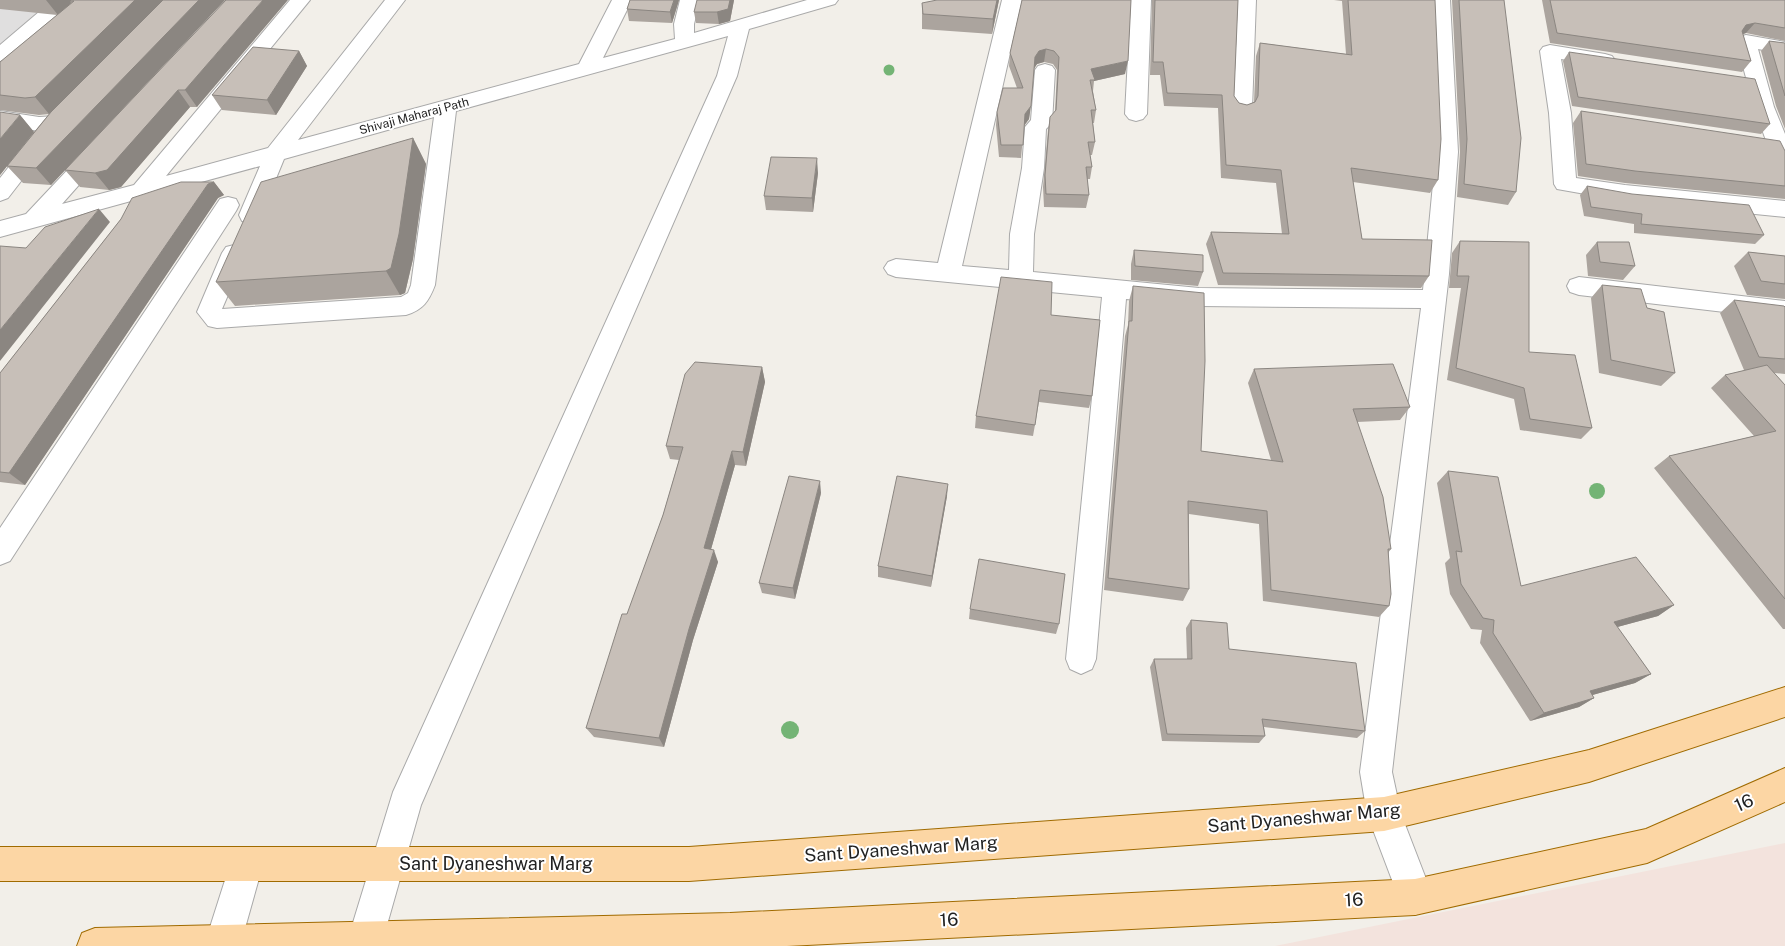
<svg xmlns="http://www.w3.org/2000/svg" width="1785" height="946" viewBox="0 0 1785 946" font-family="'Public Sans',sans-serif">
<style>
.residential{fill:#e0dfdf}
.military{fill:#f3e3dd}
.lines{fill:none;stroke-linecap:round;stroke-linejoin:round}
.minor-casing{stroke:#a9a9a9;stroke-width:2}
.major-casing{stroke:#a06b00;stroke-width:2}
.minor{fill:#fff;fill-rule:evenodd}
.major{fill:#fcd6a4;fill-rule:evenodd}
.tree{fill:#74b475}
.wall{fill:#aba49e}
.shaded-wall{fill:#8b8681}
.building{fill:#c7bfb8;stroke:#8b8681}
.labels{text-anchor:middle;stroke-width:4;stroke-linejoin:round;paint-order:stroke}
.far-street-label{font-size:12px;fill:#222;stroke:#fff}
.near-street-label{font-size:18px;fill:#222;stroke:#fff}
</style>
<rect width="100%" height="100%" fill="#f2efe9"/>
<path class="residential" d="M 0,0 L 51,0 L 0,45 Z"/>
<path class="military" d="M 1785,843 L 1785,946 L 1275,946 Z"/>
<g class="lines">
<g class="minor-casing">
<path id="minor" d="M 53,0 L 74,0 L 7,59 L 0,61 L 0,45 Z
M 290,0 L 310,0 L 166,176 L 268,148 L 385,0 L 405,0 L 298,140 L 579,64 L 612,0 L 632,0 L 603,58 L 675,39 L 674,24 L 680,0 L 700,0 L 694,24 L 694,33 L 807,0 L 838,0 L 835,4 L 749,29 L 737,76 L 421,805 L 381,946 L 351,946 L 348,939 L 393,792 L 717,76 L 728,36 L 456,111 L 435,285 C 429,301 423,310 406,315 L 217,328 L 208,326 L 197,312 L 222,253 L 226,247 L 234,245 L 242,247 L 246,253 L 222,309 L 401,297 L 408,293 L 411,285 L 434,117 L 284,159 L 261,215 L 258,221 L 250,223 L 242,221 L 239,215 L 260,166 L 150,196 C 144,202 139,203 131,201 L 0,237 L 0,221 L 26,214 L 90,146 L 98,144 L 106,146 L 109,151 L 62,204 L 134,185 Z
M 1002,0 L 1022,0 L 962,266 L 1009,270 L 1010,234 L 1022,168 L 1025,127 L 1031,120 L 1035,70 L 1038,66 L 1045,64 L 1052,66 L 1055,70 L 1052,123 L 1046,129 L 1044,168 L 1034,234 L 1033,272 L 1199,288 L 1423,290 L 1436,152 L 1430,0 L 1450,0 L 1458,152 L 1449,274 L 1392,772 L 1401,814 L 1433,897 L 1427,909 L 1415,915 L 1403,909 L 1367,814 L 1360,772 L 1421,308 L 1199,306 L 1126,299 L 1096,659 L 1092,669 L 1081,674 L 1070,669 L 1066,659 L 1102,297 L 896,277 L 888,274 L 884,268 L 888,262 L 896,259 L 938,263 Z
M 1131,0 L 1151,0 L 1147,114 L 1143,119 L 1136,121 L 1129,119 L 1125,114 Z
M 1236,0 L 1256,0 L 1252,109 L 1249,114 L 1242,116 L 1235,114 L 1232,109 Z
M 1746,35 L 1785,42 L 1785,54 L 1758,49 L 1774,107 L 1785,134 L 1785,170 L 1777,168 L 1774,163 L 1754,107 L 1736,41 L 1739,37 Z
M 1550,45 L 1605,54 L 1612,56 L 1615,60 L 1612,64 L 1605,66 L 1561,59 L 1571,113 L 1576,178 L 1625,185 L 1785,201 L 1785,217 L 1625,201 L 1557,189 L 1554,184 L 1549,113 L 1540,51 L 1543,47 Z
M 0,111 L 39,117 L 56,116 L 64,118 L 67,123 L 64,128 L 39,131 L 0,125 Z
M 38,138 L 46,140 L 49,145 L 8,198 L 0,201 L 0,178 L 30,140 Z
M 228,197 L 236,199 L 239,205 L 236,211 L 10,561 L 0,565 L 0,528 L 220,199 Z
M 1579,277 L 1785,301 L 1785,319 L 1579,295 L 1570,292 L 1567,286 L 1570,280 Z
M 246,847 L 258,852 L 263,864 L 240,946 L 204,946 L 234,852 Z"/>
</g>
<g class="major-casing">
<path id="major" d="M 1785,687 L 1785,717 L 1589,782 L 1384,831 L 689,881 L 0,881 L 0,847 L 689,847 L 1384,797 L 1589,750 Z
M 1785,768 L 1785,802 L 1647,863 L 1415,915 L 787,946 L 77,946 L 82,933 L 95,928 L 730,913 L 1415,879 L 1646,829 Z"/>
</g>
<use href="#minor" class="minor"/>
<use href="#major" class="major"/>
</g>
<g class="tree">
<circle cx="889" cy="70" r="5.5"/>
<circle cx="1597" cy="491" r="8"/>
<circle cx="790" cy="730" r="9"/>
</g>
<path class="wall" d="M 0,0 L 225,0 L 51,185 L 23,183 L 7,166 L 0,175 L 20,115 L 34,132 L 49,114 L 39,115 L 0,110 L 0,62 L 57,15 L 0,9 Z
M 226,0 L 197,107 L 190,107 L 121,187 L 109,190 L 80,187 L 65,170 Z
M 630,0 L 679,0 L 672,23 L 629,21 L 627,9 Z
M 734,0 L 730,21 L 719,24 L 696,23 L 694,12 Z
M 999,0 L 992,34 L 922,29 L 922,3 Z
M 1022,0 L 1125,74 L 1094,81 L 1093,91 L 1096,110 L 1094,123 L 1093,123 L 1095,142 L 1092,155 L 1090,155 L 1092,167 L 1090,179 L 1087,179 L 1089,195 L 1086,208 L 1044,207 L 1043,187 L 1048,130 L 1050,117 L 1055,112 L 1057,70 L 1053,64 L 1044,62 L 1037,64 L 1034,69 L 1029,119 L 1024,126 L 1021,158 L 999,157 L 996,125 L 997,112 L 1017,88 L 1009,66 L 1010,53 Z
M 1152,0 L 1238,0 L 1234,96 L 1239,103 L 1247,105 L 1254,102 L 1256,56 L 1260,43 L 1346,54 L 1342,1 L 1334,0 L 1435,0 L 1438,180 L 1430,193 L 1353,182 L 1362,239 L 1429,276 L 1421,288 L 1218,285 L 1206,244 L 1211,232 L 1282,234 L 1276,183 L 1221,178 L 1218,108 L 1164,106 L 1160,75 L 1150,75 Z
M 1452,0 L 1504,0 L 1516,192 L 1508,205 L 1457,197 L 1460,152 Z
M 1542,0 L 1785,0 L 1785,41 L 1746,33 L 1743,34 L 1751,61 L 1742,72 L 1550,43 Z
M 1769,41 L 1785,43 L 1785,129 L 1776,106 L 1761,51 Z
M 299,51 L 307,66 L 276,115 L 222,110 L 212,95 Z
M 1569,52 L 1770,124 L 1761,134 L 1572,106 L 1563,61 Z
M 1581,111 L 1785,151 L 1785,199 L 1625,183 L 1578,176 L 1573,123 Z
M 413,138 L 426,164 L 413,259 L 405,293 L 400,295 L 235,306 L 216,282 Z
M 818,173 L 813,212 L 766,210 L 764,196 Z
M 214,182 L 224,195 L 218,198 L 25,485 L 0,482 L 0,373 L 121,219 Z
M 1587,186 L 1764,235 L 1755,244 L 1634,233 L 1634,224 L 1584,216 L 1580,195 Z
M 1460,241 L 1529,352 L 1592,428 L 1581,439 L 1520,430 L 1514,399 L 1447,380 L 1461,288 L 1449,288 L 1452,253 Z
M 1597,242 L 1635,266 L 1623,280 L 1588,276 L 1586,255 Z
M 1134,250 L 1203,272 L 1198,286 L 1131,280 L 1131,264 Z
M 1748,252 L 1785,256 L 1785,299 L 1747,295 L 1734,266 Z
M 1602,285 L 1647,308 L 1675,373 L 1661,386 L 1599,373 L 1591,298 Z
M 1133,286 L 1201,451 L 1271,460 L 1248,383 L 1254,369 L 1410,407 L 1400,420 L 1357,422 L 1391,549 L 1388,553 L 1389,606 L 1379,617 L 1263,601 L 1259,524 L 1189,514 L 1189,589 L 1183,601 L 1104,590 L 1125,336 L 1128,325 L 1129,301 Z
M 1734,300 L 1785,307 L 1785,374 L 1774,373 L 1785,385 L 1785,629 L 1783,629 L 1654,468 L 1669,456 L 1754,436 L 1711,388 L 1725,375 L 1746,370 L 1744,370 L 1720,313 Z
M 1051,315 L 1092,396 L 1089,408 L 1039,402 L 1033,436 L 975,428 L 976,416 Z
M 762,367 L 765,382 L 746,466 L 735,465 L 711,549 L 718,562 L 693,640 L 664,747 L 594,737 L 586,728 L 663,515 L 679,460 L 670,459 L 666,446 Z
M 1448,471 L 1521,586 L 1674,605 L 1658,616 L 1617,627 L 1651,674 L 1635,683 L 1592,695 L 1594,698 L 1579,707 L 1530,721 L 1480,643 L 1482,630 L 1471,629 L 1450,594 L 1445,563 L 1450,558 L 1437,483 Z
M 821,493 L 795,599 L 762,593 L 759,583 Z
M 947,496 L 931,587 L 878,577 L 878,566 Z
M 970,609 L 1059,624 L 1056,634 L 969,619 Z
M 1191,620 L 1229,649 L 1365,731 L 1357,738 L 1264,727 L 1265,736 L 1259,743 L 1162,741 L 1150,667 L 1154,659 L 1187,659 L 1186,628 Z"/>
<path class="shaded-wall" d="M 46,0 L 75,0 L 70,1 L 71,3 L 58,15 Z
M 135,0 L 164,0 L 49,114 L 35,97 Z
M 199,0 L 225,0 L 51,185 L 36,168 Z
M 263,0 L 288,0 L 197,107 L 185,90 Z
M 674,0 L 679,0 L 672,23 L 670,12 Z
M 730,0 L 734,0 L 730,21 L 719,24 L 717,12 Z
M 997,0 L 999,0 L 992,34 L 993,19 Z
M 1755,23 L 1746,33 L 1738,36 L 1746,25 Z
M 1046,49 L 1044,62 L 1037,64 L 1033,70 L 1035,57 L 1039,51 Z
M 299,51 L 307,66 L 276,115 L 267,100 Z
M 1128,61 L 1125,74 L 1094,81 L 1091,69 Z
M 178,90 L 190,107 L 121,187 L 109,190 L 95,173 Z
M 1031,106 L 1029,119 L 1023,127 L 1025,114 Z
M 20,115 L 34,132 L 0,175 L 0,139 Z
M 413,138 L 426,164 L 413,259 L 405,293 L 400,295 L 386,271 Z
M 817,158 L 818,173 L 813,212 L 812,198 Z
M 214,182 L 224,195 L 218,198 L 25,485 L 9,473 L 208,184 Z
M 99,209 L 110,222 L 0,361 L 0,330 Z
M 762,367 L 765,382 L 746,466 L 743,452 Z
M 732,451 L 735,465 L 708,560 L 704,548 Z
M 820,481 L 821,493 L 795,599 L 793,588 Z
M 948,484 L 947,496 L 931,587 L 932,576 Z
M 714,550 L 718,562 L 693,640 L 664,747 L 659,738 L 689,629 Z
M 1674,605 L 1658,616 L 1599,632 L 1614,622 Z
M 1651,674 L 1635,683 L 1575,700 L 1590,691 Z
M 1594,698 L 1579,707 L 1530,721 L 1544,713 Z"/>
<path class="building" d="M 71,0 L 135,0 L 35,97 L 25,98 L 0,95 L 0,62 L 74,1 L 70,1 Z
M 163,0 L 199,0 L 36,168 L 7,166 L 51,112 Z
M 226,0 L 263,0 L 185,90 L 178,90 L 107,170 L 95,173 L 65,170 Z
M 630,0 L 674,0 L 670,12 L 627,9 Z
M 697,0 L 730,0 L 728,9 L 717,12 L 694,12 Z
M 937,0 L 997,0 L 993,19 L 923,14 L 922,3 Z
M 1022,0 L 1131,0 L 1128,61 L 1091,69 L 1095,80 L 1090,80 L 1096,110 L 1091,110 L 1095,142 L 1088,142 L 1092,167 L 1086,167 L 1089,195 L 1046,194 L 1045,175 L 1050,117 L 1056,110 L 1059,57 L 1054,51 L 1046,49 L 1039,51 L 1035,57 L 1031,106 L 1025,114 L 1023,145 L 1001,145 L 997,112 L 1003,88 L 1023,88 L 1010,53 Z
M 1155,0 L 1238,0 L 1234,96 L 1239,103 L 1247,105 L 1255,102 L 1258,96 L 1260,43 L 1352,55 L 1348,0 L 1435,0 L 1441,139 L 1438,180 L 1351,168 L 1362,239 L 1432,240 L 1429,276 L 1223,273 L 1211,232 L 1289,234 L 1281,170 L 1226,165 L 1222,95 L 1167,93 L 1163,62 L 1153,62 Z
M 1459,0 L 1504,0 L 1521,138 L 1516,192 L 1464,184 L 1467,139 Z
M 1550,0 L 1785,0 L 1785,28 L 1755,23 L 1746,25 L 1742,31 L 1751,61 L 1557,33 Z
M 1769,41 L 1785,43 L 1785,96 Z
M 253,47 L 299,51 L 267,100 L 212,95 Z
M 1569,52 L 1755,79 L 1770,124 L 1578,97 Z
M 1581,111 L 1780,141 L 1785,151 L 1785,186 L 1635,171 L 1586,164 Z
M 0,112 L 20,115 L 0,139 Z
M 413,138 L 399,234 L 391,268 L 386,271 L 216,282 L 261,182 Z
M 771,157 L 817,158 L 812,198 L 764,196 Z
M 181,182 L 214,182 L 208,184 L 9,473 L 0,472 L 0,373 L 121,219 L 132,198 Z
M 1587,186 L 1632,194 L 1749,205 L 1764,235 L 1641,224 L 1642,214 L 1591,207 Z
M 99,209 L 0,330 L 0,246 L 26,248 L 45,227 Z
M 1460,241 L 1529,242 L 1529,352 L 1575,355 L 1592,428 L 1530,419 L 1524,388 L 1456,368 L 1469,276 L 1457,276 Z
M 1597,242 L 1629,242 L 1635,266 L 1600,262 Z
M 1134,250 L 1203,255 L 1203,272 L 1135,266 Z
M 1748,252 L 1785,256 L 1785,284 L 1761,281 Z
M 1001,277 L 1052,282 L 1051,315 L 1100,320 L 1092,396 L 1040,390 L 1035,425 L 976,416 Z
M 1602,285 L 1641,289 L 1647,308 L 1664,312 L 1675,373 L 1611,360 Z
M 1133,286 L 1204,293 L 1205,361 L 1201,451 L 1283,462 L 1254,369 L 1393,364 L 1410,407 L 1353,409 L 1383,497 L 1391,549 L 1388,549 L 1391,594 L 1389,606 L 1271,590 L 1267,511 L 1188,501 L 1189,589 L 1108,578 L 1129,321 L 1132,321 Z
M 1734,300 L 1784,306 L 1785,307 L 1785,359 L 1759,357 Z
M 695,362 L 762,367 L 743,452 L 732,451 L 704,548 L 714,550 L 689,629 L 659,738 L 586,728 L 622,614 L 627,614 L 663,515 L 683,447 L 666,446 L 685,374 Z
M 1767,365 L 1785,385 L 1785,599 L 1669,456 L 1776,431 L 1725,375 Z
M 1448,471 L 1498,477 L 1521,586 L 1636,557 L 1674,605 L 1614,622 L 1651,674 L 1590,691 L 1594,698 L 1544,713 L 1493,633 L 1494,620 L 1483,618 L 1461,584 L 1456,551 L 1462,552 Z
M 789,476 L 820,481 L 793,588 L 759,583 Z
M 897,476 L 948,484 L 932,576 L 878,566 Z
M 979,559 L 1065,574 L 1059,624 L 970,609 Z
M 1191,620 L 1227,623 L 1229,649 L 1356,663 L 1365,731 L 1262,719 L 1265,736 L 1167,734 L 1154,659 L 1192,659 Z"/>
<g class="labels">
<g class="far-street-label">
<text transform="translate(414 116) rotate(-15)" y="4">Shivaji Maharaj Path</text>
</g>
<g class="near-street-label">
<text transform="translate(1744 803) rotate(-24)" y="6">16</text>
<text transform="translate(1304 818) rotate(-5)" y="6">Sant Dyaneshwar Marg</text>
<text transform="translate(901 849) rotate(-4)" y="6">Sant Dyaneshwar Marg</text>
<text x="496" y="870">Sant Dyaneshwar Marg</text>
<text transform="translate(1354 900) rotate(-3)" y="6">16</text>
<text transform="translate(949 920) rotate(-3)" y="6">16</text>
</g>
</g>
</svg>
